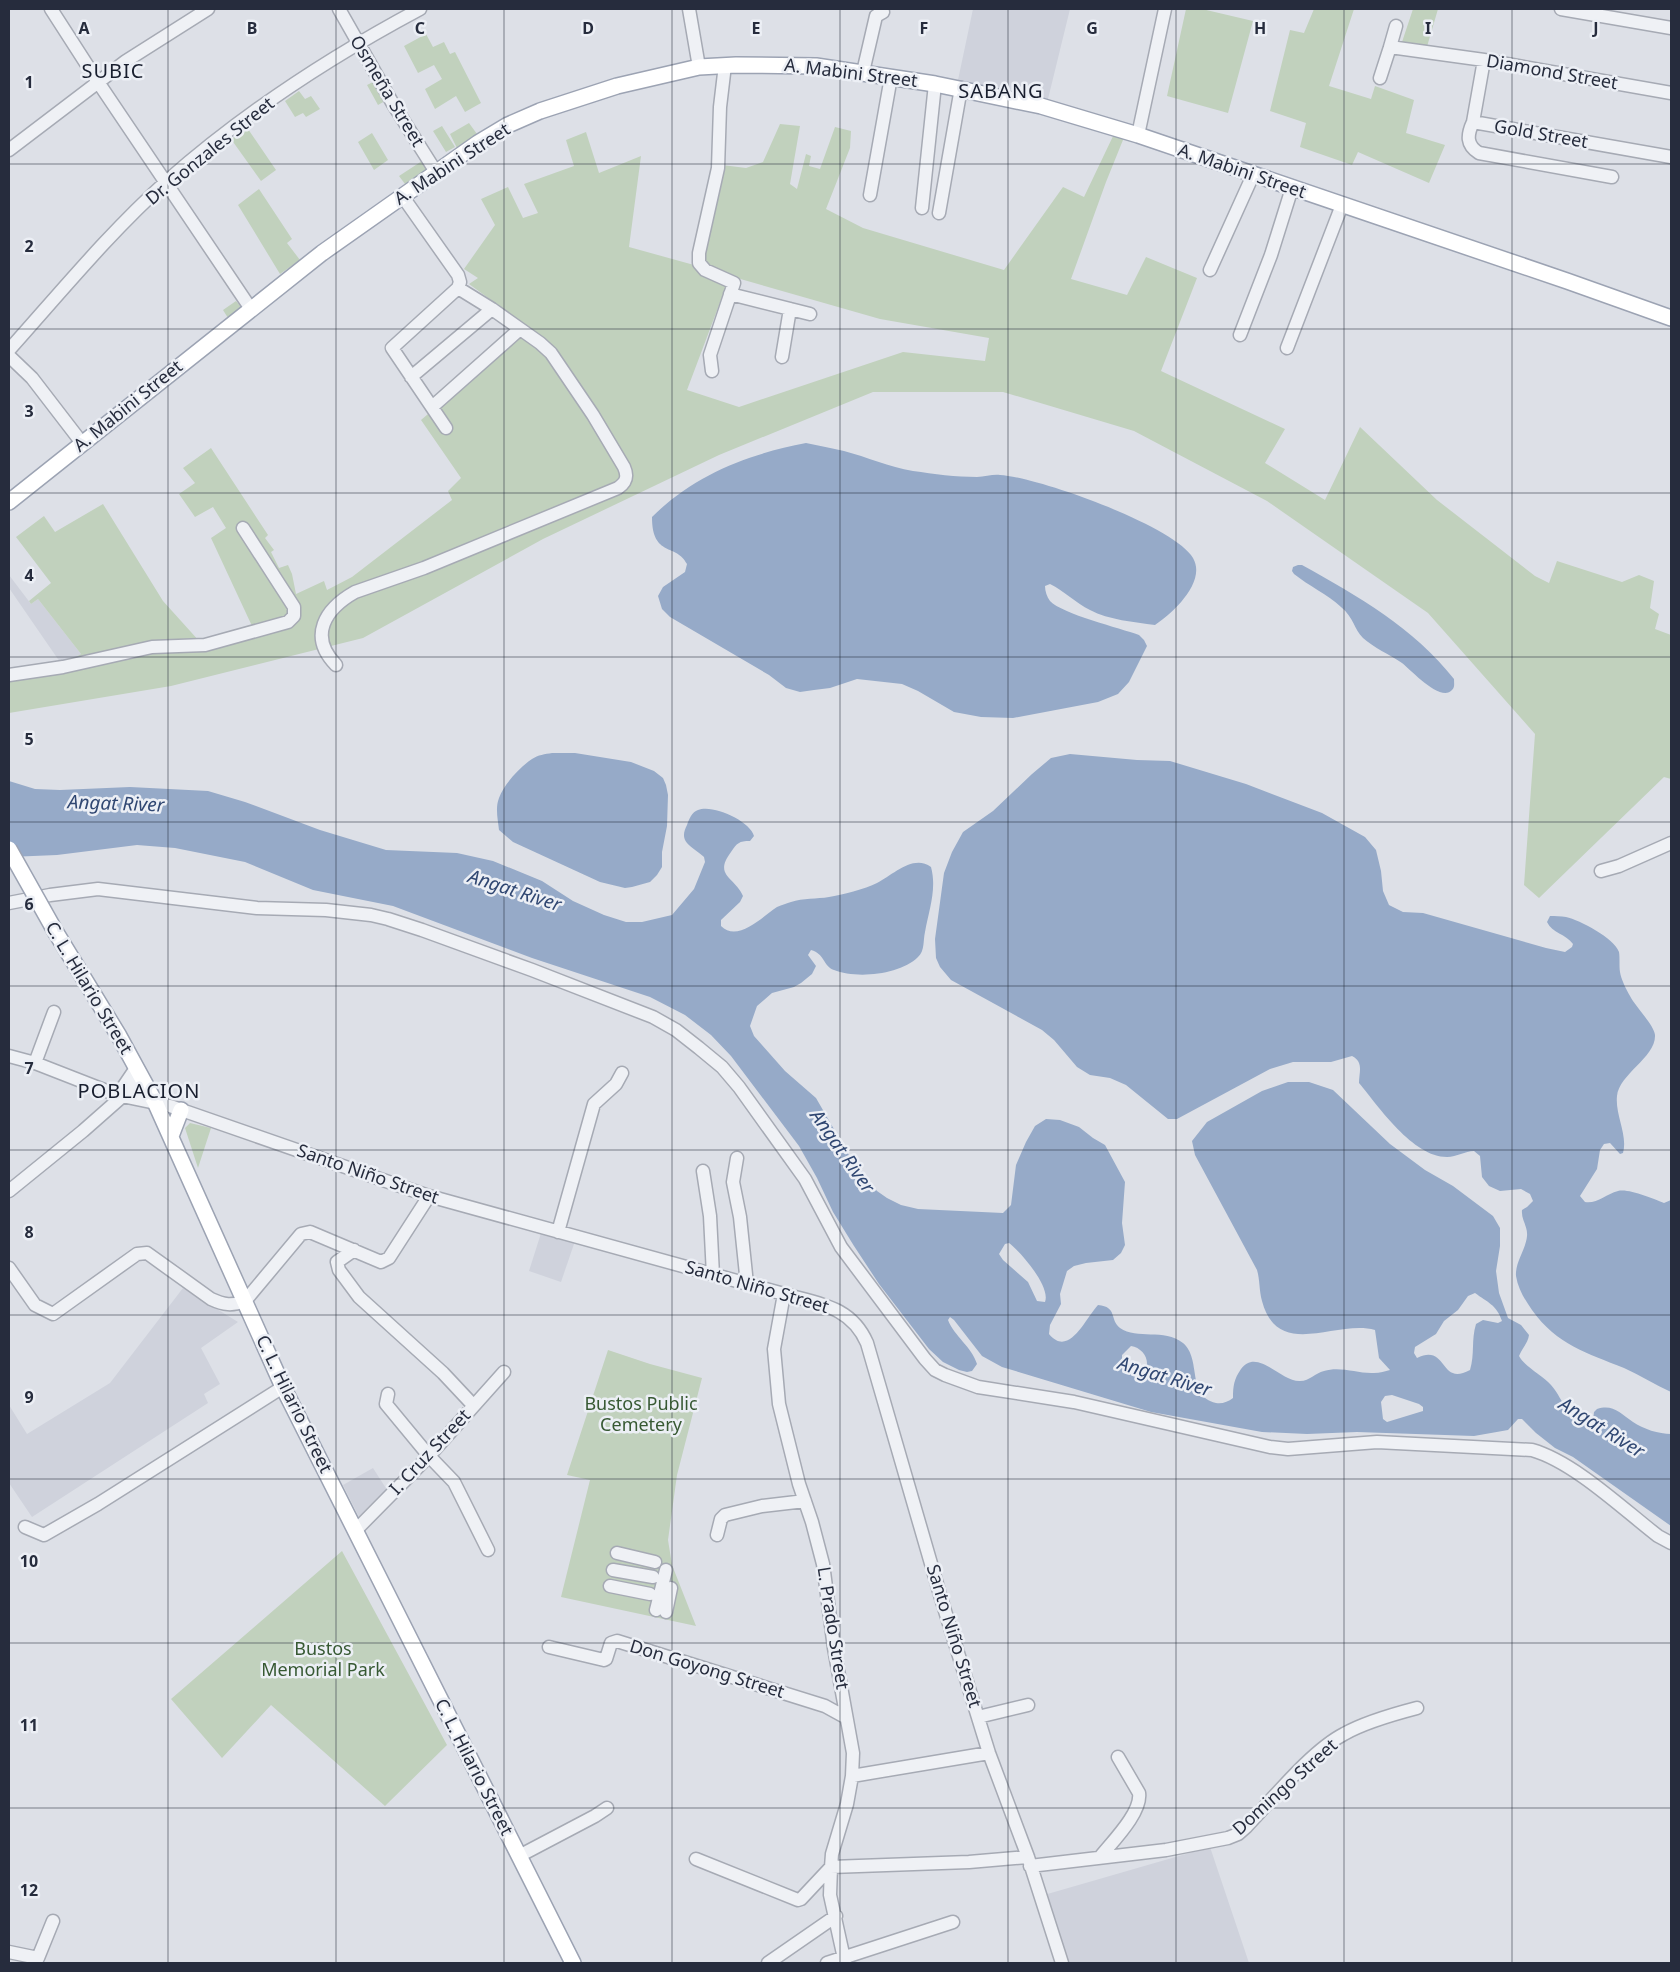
<svg xmlns="http://www.w3.org/2000/svg" width="1680" height="1972" viewBox="0 0 1680 1972" font-family="'Noto Sans',sans-serif">
<style>
.built{fill:#cfd2dc}
.green{fill:#c1d1bd;fill-rule:evenodd}
.water{fill:#96aac8;fill-rule:evenodd}
.lines{fill:none;stroke-linecap:round;stroke-linejoin:round}
.minor-casing{stroke:#a6aab4;stroke-width:15}
.major-casing{stroke:#9ca3b3;stroke-width:18}
.minor{stroke:#eff1f5;stroke-width:12}
.major{stroke:#fff;stroke-width:15}
.major-bridge-casing{stroke:#9ca3b3;stroke-width:18;stroke-linecap:butt}
.major-bridge{stroke:#fff;stroke-width:15}
.grid{fill:none;stroke:#262c3d;stroke-width:1;stroke-opacity:0.55}
.labels{text-anchor:middle;stroke-width:5;stroke-linejoin:round;paint-order:stroke}
.street-label{font-size:18px;fill:#262c3d;stroke:#eceff5}
.park-label{font-size:18px;fill:#375933;stroke:#eceff5}
.water-label{font-size:19px;font-style:italic;fill:#304772;stroke:#eceff5}
.quarter-label{font-size:20px;letter-spacing:1px;fill:#181e2e;stroke:#eceff5}
.grid-label{font-size:16px;text-anchor:middle;font-weight:bold;fill:#262c3d;stroke:#eceff5;stroke-width:5;stroke-linejoin:round;paint-order:stroke}
</style>
<rect width="100%" height="100%" fill="#dde0e7"/>
<path class="built" d="M 973,9 L 1070,9 L 1048,99 L 958,80 Z
M 9,575 L 31,604 L 38,599 L 81,654 L 62,665 L 9,588 Z
M 542,1230 L 575,1241 L 561,1282 L 529,1271 Z
M 183,1288 L 238,1322 L 201,1348 L 220,1384 L 204,1394 L 208,1403 L 32,1517 L 9,1483 L 9,1405 L 27,1434 L 110,1383 Z
M 373,1468 L 389,1493 L 360,1519 L 343,1485 Z
M 1210,1847 L 1249,1963 L 1067,1963 L 1044,1895 Z"/>
<path class="green" d="M 1186,9 L 1202,9 L 1253,21 L 1228,113 L 1167,96 Z
M 1314,9 L 1354,9 L 1329,86 L 1371,99 L 1375,86 L 1414,100 L 1406,133 L 1445,145 L 1429,183 L 1358,152 L 1352,165 L 1300,147 L 1306,123 L 1270,111 L 1290,30 L 1304,33 Z
M 1413,9 L 1438,9 L 1426,50 L 1402,42 Z
M 426,34 L 433,47 L 444,42 L 450,54 L 455,52 L 481,103 L 465,112 L 456,96 L 435,109 L 425,89 L 442,79 L 434,65 L 418,73 L 404,46 Z
M 373,82 L 385,101 L 378,105 L 367,85 Z
M 299,91 L 305,99 L 311,96 L 320,109 L 306,117 L 303,113 L 295,117 L 285,101 Z
M 469,123 L 477,134 L 457,148 L 450,134 Z
M 780,124 L 800,126 L 790,184 L 797,189 L 806,154 L 811,156 L 809,166 L 820,169 L 835,127 L 851,131 L 850,148 L 826,209 L 863,228 L 1004,270 L 1063,187 L 1084,197 L 1115,132 L 1125,135 L 1106,182 L 1071,279 L 1127,295 L 1146,257 L 1197,278 L 1161,371 L 1285,429 L 1265,463 L 1325,500 L 1360,427 L 1437,500 L 1535,576 L 1549,583 L 1557,561 L 1622,582 L 1639,575 L 1654,581 L 1650,608 L 1659,614 L 1655,629 L 1671,635 L 1671,779 L 1664,777 L 1539,898 L 1524,885 L 1535,734 L 1428,613 L 1267,501 L 1134,431 L 1003,392 L 873,392 L 719,455 L 543,539 L 363,638 L 171,686 L 9,713 L 9,668 L 41,668 L 62,665 L 81,654 L 38,599 L 31,604 L 29,601 L 51,583 L 16,537 L 44,516 L 55,532 L 103,504 L 163,601 L 200,642 L 252,626 L 211,538 L 226,528 L 213,507 L 195,517 L 179,494 L 195,483 L 183,468 L 211,448 L 268,535 L 265,538 L 274,550 L 271,552 L 279,568 L 288,565 L 292,574 L 296,594 L 324,581 L 327,590 L 352,577 L 452,500 L 448,491 L 461,478 L 421,420 L 529,328 L 469,284 L 478,278 L 464,269 L 495,225 L 481,199 L 508,187 L 523,218 L 538,213 L 524,184 L 574,166 L 566,140 L 586,132 L 599,173 L 641,156 L 629,247 L 694,265 L 714,164 L 746,168 L 763,162 ZM 730,276 L 880,319 L 989,338 L 985,361 L 903,352 L 739,407 L 687,390 Z
M 442,126 L 455,147 L 446,152 L 433,131 Z
M 248,129 L 276,170 L 261,181 L 231,139 Z
M 372,133 L 388,160 L 374,170 L 358,142 Z
M 422,161 L 427,169 L 405,184 L 399,176 Z
M 259,189 L 292,239 L 287,243 L 300,260 L 280,274 L 238,205 Z
M 236,301 L 241,307 L 228,318 L 223,310 Z
M 190,1123 L 211,1128 L 198,1168 L 185,1128 Z
M 608,1350 L 650,1364 L 702,1378 L 677,1475 L 668,1540 L 672,1565 L 696,1626 L 561,1597 L 590,1480 L 567,1475 Z
M 342,1551 L 447,1745 L 385,1806 L 271,1705 L 222,1758 L 171,1699 Z"/>
<path class="water" d="M 806,443 C 819,446 832,448 844,451 C 867,457 889,467 913,471 C 934,474 956,477 977,477 C 985,477 993,474 1000,475 C 1037,477 1175,526 1193,558 C 1207,582 1172,614 1155,625 C 1134,622 1109,620 1090,610 C 1076,603 1064,591 1050,584 L 1045,586 C 1045,591 1047,597 1050,601 C 1062,614 1120,628 1139,635 L 1144,640 L 1147,646 L 1129,682 L 1118,694 L 1098,702 L 1013,718 L 981,717 L 954,712 L 918,691 L 902,684 L 857,679 L 830,688 L 814,690 L 800,692 L 786,688 L 769,675 L 670,617 L 662,609 L 658,596 L 663,587 L 685,572 L 687,564 C 677,543 652,558 652,517 C 695,474 749,454 806,443 Z
M 1298,565 L 1302,565 C 1358,596 1414,628 1454,679 C 1454,684 1455,687 1452,690 C 1441,703 1411,670 1402,663 C 1389,654 1374,648 1363,638 C 1354,629 1354,618 1341,607 C 1327,594 1309,586 1294,574 L 1292,571 L 1293,567 Z
M 552,753 L 575,753 L 631,762 L 654,771 L 663,778 L 666,785 L 668,795 L 667,826 L 662,852 L 662,867 L 657,875 L 650,882 L 632,887 L 625,888 L 600,882 L 513,842 L 499,830 C 498,820 495,808 499,798 C 504,784 520,767 532,759 C 538,755 545,754 552,753 Z
M 1070,754 L 1137,760 L 1170,761 L 1246,784 L 1322,813 L 1365,837 L 1376,850 L 1381,871 L 1383,891 L 1389,905 L 1403,912 L 1423,913 L 1546,948 L 1565,952 L 1572,947 L 1573,944 C 1566,934 1552,933 1547,922 L 1550,916 C 1555,916 1561,916 1566,917 C 1580,920 1614,938 1619,952 C 1620,958 1619,966 1620,972 C 1621,979 1626,989 1630,996 C 1635,1006 1654,1025 1655,1035 C 1656,1057 1619,1074 1617,1096 C 1615,1115 1628,1135 1623,1153 L 1620,1154 L 1610,1143 L 1604,1144 L 1600,1150 L 1597,1169 L 1580,1196 L 1585,1202 C 1597,1204 1606,1194 1618,1191 C 1628,1188 1654,1199 1664,1203 L 1671,1200 L 1671,1392 C 1655,1385 1640,1375 1624,1368 C 1587,1353 1557,1345 1532,1310 C 1525,1300 1518,1289 1516,1276 C 1515,1262 1526,1249 1527,1236 C 1528,1226 1521,1220 1522,1210 L 1527,1207 L 1533,1201 L 1530,1194 L 1521,1189 L 1500,1191 L 1489,1186 L 1482,1177 L 1480,1156 L 1474,1151 C 1465,1151 1457,1157 1447,1157 C 1413,1157 1379,1107 1359,1083 C 1359,1072 1364,1062 1352,1056 L 1331,1062 L 1293,1062 L 1270,1069 L 1177,1119 L 1168,1119 L 1126,1085 L 1110,1078 L 1090,1075 L 1077,1067 L 1054,1040 L 1042,1030 L 951,980 L 940,967 L 936,958 L 935,939 L 944,873 L 952,852 L 963,832 L 993,811 L 1032,774 L 1051,758 Z
M 9,781 L 35,789 L 60,790 L 130,787 L 208,791 L 245,802 L 320,830 L 386,850 L 457,853 L 493,861 L 542,881 L 573,901 L 604,915 L 626,922 L 642,922 L 672,915 L 694,889 L 705,862 L 704,857 C 699,852 691,848 687,843 C 682,837 684,831 687,825 C 689,819 692,812 698,810 C 713,804 750,821 754,836 L 750,841 C 739,841 737,843 731,852 C 713,876 735,877 743,896 L 740,902 L 721,920 L 721,926 C 738,943 763,916 777,907 C 782,905 787,903 791,902 C 803,898 817,899 829,897 C 842,895 865,889 877,883 C 893,875 913,854 931,867 C 937,889 929,910 925,932 C 923,940 925,951 918,957 C 900,975 856,979 834,970 C 823,966 825,954 811,950 L 808,955 L 816,966 L 812,974 L 801,983 L 794,987 L 772,993 L 757,1006 L 750,1026 L 754,1036 L 785,1071 L 816,1098 L 850,1157 L 877,1191 L 887,1198 L 901,1205 L 918,1209 L 1003,1213 L 1011,1205 L 1016,1165 L 1026,1142 L 1035,1126 L 1046,1119 L 1060,1120 L 1079,1127 L 1093,1138 L 1105,1145 L 1125,1182 L 1122,1223 L 1125,1245 L 1121,1253 L 1113,1260 L 1086,1263 L 1074,1266 L 1067,1271 L 1060,1294 L 1061,1304 L 1050,1325 L 1049,1334 C 1069,1358 1085,1319 1098,1305 C 1118,1307 1109,1319 1120,1328 C 1137,1340 1164,1328 1183,1343 C 1202,1359 1186,1396 1216,1403 C 1222,1404 1228,1402 1233,1398 C 1233,1386 1234,1379 1241,1369 C 1257,1347 1281,1382 1300,1381 C 1310,1381 1315,1373 1324,1371 C 1341,1366 1358,1374 1374,1373 C 1380,1373 1385,1371 1390,1370 L 1379,1358 L 1375,1330 C 1336,1319 1278,1361 1262,1301 C 1259,1291 1260,1280 1257,1270 L 1195,1155 L 1192,1141 L 1207,1122 L 1262,1091 L 1288,1082 L 1309,1082 L 1333,1090 L 1390,1144 L 1425,1170 L 1453,1186 L 1493,1216 L 1500,1228 L 1500,1246 L 1496,1271 L 1499,1293 L 1508,1318 L 1521,1325 L 1529,1335 C 1528,1343 1522,1348 1519,1356 C 1524,1366 1543,1376 1551,1385 C 1565,1401 1565,1419 1588,1423 L 1593,1421 L 1594,1412 L 1597,1409 C 1613,1404 1620,1413 1633,1422 C 1643,1429 1659,1434 1671,1434 L 1671,1526 L 1573,1457 L 1555,1448 L 1536,1433 L 1522,1419 L 1518,1419 L 1508,1430 L 1474,1436 L 1357,1432 L 1307,1434 L 1262,1432 L 1151,1412 L 1002,1367 L 982,1356 L 954,1320 L 950,1317 L 948,1320 C 954,1336 972,1347 977,1364 L 972,1371 L 967,1372 L 959,1370 L 943,1362 L 929,1349 L 879,1284 L 854,1246 L 833,1212 L 817,1178 L 799,1146 L 731,1056 L 711,1035 L 685,1015 L 650,997 L 532,958 L 393,906 L 313,890 L 245,862 L 175,848 L 137,845 L 57,855 L 9,857 ZM 1009,1243 C 1021,1252 1051,1287 1045,1302 L 1037,1301 L 1028,1282 L 1003,1260 L 999,1254 L 1005,1244 ZM 1475,1293 C 1487,1302 1497,1305 1502,1321 L 1498,1323 L 1483,1320 L 1476,1324 C 1471,1340 1475,1354 1470,1370 C 1439,1387 1448,1343 1417,1358 L 1414,1353 L 1415,1347 L 1436,1334 L 1444,1321 L 1458,1310 L 1468,1296 ZM 1131,1346 C 1146,1348 1155,1369 1137,1375 L 1131,1372 L 1122,1362 L 1122,1355 ZM 1392,1395 L 1419,1404 L 1423,1407 L 1423,1411 L 1387,1422 L 1383,1419 L 1381,1402 L 1385,1396 Z"/>
<g class="lines">
<g class="minor-casing">
<path id="minor" d="M 51,9 L 98,82 L 251,309
M 339,9 L 393,104 L 436,172
M 689,9 L 699,67
M 1561,9 L 1671,28
M 1396,26 L 1390,47 L 1484,60 L 1671,93
M 1484,60 L 1473,122 L 1671,157
M 863,72 L 876,16 L 883,12
M 1380,78 L 1390,47
M 1473,122 C 1467,135 1466,145 1479,153 L 1612,177
M 1138,135 L 1165,9
M 9,150 L 126,61 L 208,9
M 870,195 L 891,77
M 403,197 L 458,275 L 460,282 L 458,288 L 392,348 L 446,428
M 922,208 L 935,84
M 939,213 L 961,88
M 1210,270 L 1253,175
M 730,294 L 810,314
M 1240,335 L 1271,255 L 1292,188
M 1287,348 L 1342,205
M 9,350 C 60,293 110,232 167,181 C 244,113 330,57 420,9
M 9,356 L 32,378 L 82,443
M 782,357 L 790,309
M 712,371 L 710,355 L 734,283 L 705,270 L 699,263 L 699,253 L 718,168 L 720,107 L 725,65
M 411,377 L 492,309
M 432,407 L 520,329
M 336,665 C 308,636 325,609 355,592 L 424,568 L 618,488 C 627,482 628,476 624,467 L 593,415 L 551,353 L 540,343 L 492,309 L 458,288
M 9,675 L 63,667 L 152,647 L 205,645 L 288,622 L 294,616 L 294,607 L 243,528
M 1601,871 L 1619,866 L 1671,843
M 9,903 L 50,895 L 98,889 L 257,908 L 326,910 L 371,915 L 388,919 L 422,930 L 532,970 L 653,1017 L 676,1030 L 699,1048 L 722,1067 L 739,1087 L 805,1179 L 841,1247 L 925,1359 L 935,1370 L 945,1375 L 978,1387 L 1074,1402 L 1270,1447 L 1288,1449 L 1377,1442 L 1532,1450 C 1574,1462 1623,1509 1658,1536 L 1671,1543
M 9,1056 L 35,1063 L 117,1095 L 170,1106 L 429,1196 L 784,1294 C 819,1304 851,1306 867,1343 L 941,1598 L 989,1753 L 1028,1857 L 1062,1963
M 35,1063 L 54,1012
M 115,1099 L 136,1068
M 737,1158 L 733,1182 L 740,1217 L 747,1284
M 703,1171 L 710,1216 L 713,1275
M 9,1191 L 83,1131 L 142,1079
M 558,1232 L 594,1104 L 616,1084 L 622,1073
M 354,1250 L 337,1262 L 339,1270 L 359,1297 L 443,1373 L 473,1405
M 9,1268 L 35,1305 L 53,1314 L 137,1254 L 147,1253 L 211,1299 C 224,1305 232,1306 245,1301 L 301,1234 L 310,1232 L 381,1262 L 389,1258 L 429,1196
M 784,1294 L 774,1349 L 779,1404 L 799,1484 L 812,1522 L 823,1564 L 834,1648 L 853,1753 L 852,1776 L 847,1804 L 832,1854 L 831,1867 L 830,1895 L 845,1963
M 388,1394 L 386,1404 L 429,1456 L 454,1482 L 488,1550
M 25,1527 L 44,1535 L 98,1504 L 283,1387
M 355,1531 L 429,1456 L 504,1372
M 717,1535 L 721,1519 L 725,1515 L 762,1506 L 805,1501
M 617,1553 L 655,1562
M 613,1570 L 653,1577
M 610,1586 L 650,1594
M 656,1610 L 666,1570
M 666,1612 L 671,1588
M 549,1647 L 604,1660 L 606,1659 L 611,1643 L 617,1641 L 825,1706 L 845,1717
M 978,1717 L 1028,1705
M 852,1776 L 989,1753
M 519,1856 L 595,1816 L 607,1808
M 1101,1856 C 1113,1841 1142,1812 1139,1793 L 1118,1757
M 696,1859 L 798,1900 L 801,1899 L 831,1867 L 969,1862 L 1028,1857
M 1030,1866 L 1166,1850 L 1228,1838 L 1238,1834 L 1246,1827 C 1273,1799 1311,1751 1344,1734 C 1365,1722 1394,1714 1417,1708
M 9,1952 L 38,1958 L 53,1921
M 768,1963 L 836,1916
M 827,1963 L 953,1922"/>
</g>
<g class="major-casing">
<path id="major" d="M 9,502 L 322,253 L 478,143 L 508,125 L 540,111 L 617,86 L 699,67 L 736,65 L 816,66 L 935,84 L 1041,106 L 1138,135 L 1567,281 L 1671,318
M 55,931 L 119,1036 L 155,1102 L 283,1387 L 573,1963
M 171,1136 L 181,1110"/>
</g>
<use href="#minor" class="minor"/>
<use href="#major" class="major"/>
<g class="major-bridge-casing">
<path id="major-bridge" d="M 9,849 L 55,931"/>
</g>
<use href="#major-bridge" class="major-bridge"/>
</g>
<path class="grid" d="M 168,9 L 168,1963M 336,9 L 336,1963M 504,9 L 504,1963M 672,9 L 672,1963M 840,9 L 840,1963M 1008,9 L 1008,1963M 1176,9 L 1176,1963M 1344,9 L 1344,1963M 1512,9 L 1512,1963M 9,164 L 1671,164M 9,329 L 1671,329M 9,493 L 1671,493M 9,657 L 1671,657M 9,822 L 1671,822M 9,986 L 1671,986M 9,1150 L 1671,1150M 9,1315 L 1671,1315M 9,1479 L 1671,1479M 9,1643 L 1671,1643M 9,1808 L 1671,1808"/>
<g class="labels">
<g class="street-label">
<text transform="translate(1552 72) rotate(10)" y="6">Diamond Street</text>
<text transform="translate(851 73) rotate(7)" y="6">A. Mabini Street</text>
<text transform="translate(387 91) rotate(59)" y="6">Osmeña Street</text>
<text transform="translate(1541 134) rotate(10)" y="6">Gold Street</text>
<text transform="translate(210 151) rotate(-39)" y="6">Dr. Gonzales Street</text>
<text transform="translate(452 164) rotate(-33)" y="6">A. Mabini Street</text>
<text transform="translate(1242 171) rotate(19)" y="6">A. Mabini Street</text>
<text transform="translate(128 406) rotate(-39)" y="6">A. Mabini Street</text>
<text transform="translate(89 988) rotate(59)" y="6">C. L. Hilario Street</text>
<text transform="translate(368 1174) rotate(19)" y="6">Santo Niño Street</text>
<text transform="translate(757 1287) rotate(16)" y="6">Santo Niño Street</text>
<text transform="translate(294 1404) rotate(64)" y="6">C. L. Hilario Street</text>
<text transform="translate(430 1452) rotate(-47)" y="6">I. Cruz Street</text>
<text transform="translate(833 1628) rotate(81)" y="6">L. Prado Street</text>
<text transform="translate(954 1636) rotate(73)" y="6">Santo Niño Street</text>
<text transform="translate(707 1669) rotate(17)" y="6">Don Goyong Street</text>
<text transform="translate(474 1767) rotate(63)" y="6">C. L. Hilario Street</text>
<text transform="translate(1285 1787) rotate(-42)" y="6">Domingo Street</text>
</g>
<g class="park-label">
<text x="641" y="1410">Bustos Public<tspan x="641" dy="21">Cemetery</tspan></text>
<text x="323" y="1655">Bustos<tspan x="323" dy="21">Memorial Park</tspan></text>
</g>
<g class="water-label">
<text transform="translate(116 803) rotate(2)" y="7">Angat River</text>
<text transform="translate(515 890) rotate(18)" y="7">Angat River</text>
<text transform="translate(843 1151) rotate(55)" y="7">Angat River</text>
<text transform="translate(1165 1376) rotate(17)" y="7">Angat River</text>
<text transform="translate(1602 1427) rotate(32)" y="7">Angat River</text>
</g>
<g class="quarter-label">
<text x="113" y="78">SUBIC</text>
<text x="1001" y="98">SABANG</text>
<text x="139" y="1098">POBLACION</text>
</g>
</g>
<g class="grid-label">
<text x="84" y="34">A</text>
<text x="252" y="34">B</text>
<text x="420" y="34">C</text>
<text x="588" y="34">D</text>
<text x="756" y="34">E</text>
<text x="924" y="34">F</text>
<text x="1092" y="34">G</text>
<text x="1260" y="34">H</text>
<text x="1428" y="34">I</text>
<text x="1596" y="34">J</text>
<text x="29" y="88">1</text>
<text x="29" y="252">2</text>
<text x="29" y="417">3</text>
<text x="29" y="581">4</text>
<text x="29" y="745">5</text>
<text x="29" y="910">6</text>
<text x="29" y="1074">7</text>
<text x="29" y="1238">8</text>
<text x="29" y="1403">9</text>
<text x="29" y="1567">10</text>
<text x="29" y="1731">11</text>
<text x="29" y="1896">12</text>
</g>
<rect width="1680" height="1972" fill="none" stroke="#262c3d" stroke-width="20"/>
</svg>
